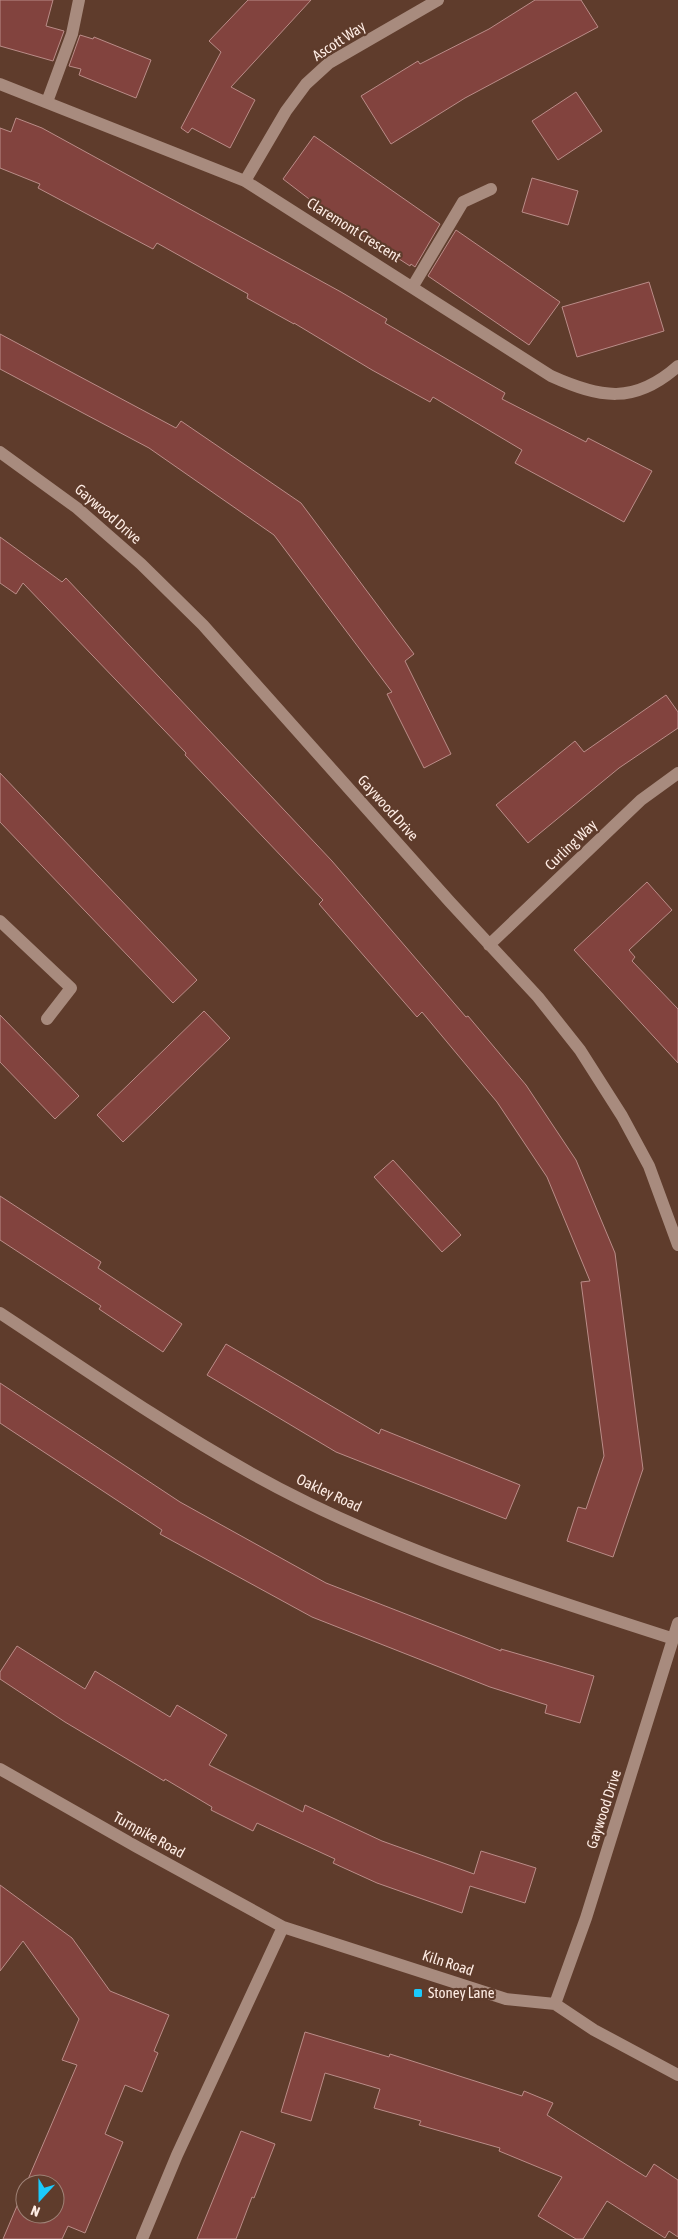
<svg xmlns="http://www.w3.org/2000/svg" width="678" height="2239" viewBox="0 0 678 2239" font-family="'Asap Condensed',sans-serif">
<style>
.building{fill:#82433e;stroke:#ba8c88}
.lines{fill:none;stroke-linecap:round;stroke-linejoin:round}
.minor{stroke:#a88b7e;stroke-width:12}
.poi-dot{fill:#1bcafc;stroke:#5f3c2c;stroke-width:2}
.labels{text-anchor:middle;stroke-width:4.5;stroke-linejoin:round;paint-order:stroke}
.street-label{font-size:15px;fill:#feece4;stroke:#5f3c2c}
.poi-label{font-size:15px;fill:#feece4;stroke:#5f3c2c;text-anchor:start}
</style>
<rect width="100%" height="100%" fill="#5f3c2c"/>
<path class="building" d="M 0,0 L 53,0 L 46,26 L 64,31 L 53,61 L 0,46 Z
M 248,0 L 311,0 L 231,87 L 255,100 L 230,148 L 192,128 L 188,133 L 181,128 L 221,52 L 209,41 Z
M 535,0 L 581,0 L 598,27 L 465,98 L 391,144 L 361,96 L 418,61 L 420,64 L 489,29 Z
M 80,35 L 93,39 L 94,37 L 151,60 L 136,98 L 79,75 L 81,69 L 69,66 Z
M 576,92 L 602,131 L 558,160 L 532,121 Z
M 16,118 L 42,128 L 341,292 L 387,319 L 385,323 L 505,393 L 502,399 L 586,442 L 588,438 L 652,471 L 624,522 L 515,463 L 522,450 L 433,397 L 430,402 L 372,370 L 294,323 L 294,324 L 247,298 L 248,294 L 157,243 L 153,249 L 38,188 L 40,184 L 0,168 L 0,128 L 11,132 Z
M 314,136 L 440,224 L 415,267 L 411,264 L 410,266 L 362,235 L 360,238 L 283,179 Z
M 532,178 L 578,191 L 568,225 L 522,212 Z
M 456,230 L 560,302 L 529,345 L 428,276 Z
M 649,282 L 664,331 L 577,357 L 562,307 Z
M 0,334 L 176,428 L 181,421 L 301,503 L 414,654 L 405,661 L 451,754 L 424,768 L 387,694 L 392,692 L 274,535 L 149,448 L 0,369 Z
M 0,537 L 62,582 L 66,578 L 332,861 L 466,1017 L 468,1016 L 526,1085 L 576,1160 L 615,1253 L 643,1469 L 613,1557 L 567,1541 L 578,1507 L 586,1509 L 604,1456 L 581,1282 L 590,1281 L 547,1177 L 497,1102 L 422,1012 L 417,1017 L 319,904 L 323,900 L 185,755 L 186,753 L 23,583 L 16,594 L 0,583 Z
M 666,695 L 678,712 L 678,728 L 619,768 L 528,843 L 496,805 L 575,741 L 584,752 Z
M 0,773 L 197,980 L 173,1003 L 0,822 Z
M 647,882 L 672,910 L 629,950 L 635,957 L 632,961 L 678,1009 L 678,1063 L 574,950 Z
M 204,1011 L 230,1038 L 123,1142 L 97,1115 Z
M 0,1015 L 79,1096 L 55,1119 L 0,1062 Z
M 393,1160 L 461,1235 L 442,1252 L 374,1177 Z
M 0,1196 L 101,1262 L 98,1268 L 182,1324 L 163,1352 L 99,1309 L 101,1306 L 0,1240 Z
M 226,1344 L 379,1434 L 381,1429 L 520,1485 L 506,1519 L 336,1452 L 207,1375 Z
M 0,1383 L 180,1502 L 326,1583 L 501,1651 L 501,1649 L 594,1676 L 580,1723 L 545,1713 L 547,1705 L 490,1687 L 312,1617 L 160,1534 L 162,1530 L 0,1423 Z
M 17,1646 L 85,1689 L 95,1671 L 170,1717 L 177,1705 L 227,1735 L 209,1765 L 303,1812 L 305,1805 L 382,1841 L 474,1874 L 481,1851 L 536,1868 L 525,1903 L 470,1886 L 462,1913 L 377,1883 L 333,1863 L 335,1859 L 257,1823 L 253,1831 L 211,1810 L 212,1807 L 165,1779 L 164,1781 L 65,1722 L 0,1679 L 0,1672 Z
M 0,1885 L 72,1938 L 110,1991 L 169,2015 L 154,2051 L 158,2053 L 142,2092 L 125,2085 L 105,2134 L 123,2142 L 85,2233 L 68,2226 L 62,2239 L 3,2239 L 25,2187 L 25,2214 L 55,2214 L 55,2184 L 26,2184 L 77,2065 L 62,2060 L 79,2019 L 23,1941 L 0,1971 Z
M 305,2032 L 389,2057 L 390,2054 L 522,2096 L 524,2091 L 553,2103 L 547,2115 L 646,2177 L 654,2164 L 678,2180 L 678,2237 L 669,2231 L 665,2238 L 607,2201 L 583,2239 L 576,2239 L 538,2216 L 562,2177 L 499,2151 L 500,2148 L 419,2125 L 421,2121 L 374,2108 L 380,2089 L 325,2073 L 311,2121 L 281,2112 Z
M 241,2131 L 275,2144 L 254,2198 L 252,2197 L 236,2239 L 197,2239 Z"/>
<g class="lines">
<path class="minor" d="M 0,84 L 245,181 L 551,376 C 600,398 634,405 678,366
M 47,102 L 72,34 L 79,0
M 245,181 L 286,111 L 306,84 L 329,63 L 438,0
M 413,286 L 463,202 L 491,189
M 0,452 L 77,508 L 141,564 L 203,625 L 450,902 L 538,997 L 580,1050 L 622,1116 L 649,1166 L 678,1245
M 0,921 L 71,988 L 47,1019
M 489,945 L 641,800 L 678,773
M 0,1313 C 82,1367 163,1424 249,1472 C 382,1547 529,1592 674,1639
M 0,1769 L 137,1847 L 283,1927 L 506,1999 L 555,2004 L 594,2030 L 678,2075
M 555,2004 L 586,1918 L 678,1623
M 142,2239 L 177,2155 L 283,1927"/>
</g>
<rect class="poi-dot" x="413" y="1988" width="10" height="10" rx="2.5"/>
<g class="labels">
<g class="street-label">
<text transform="translate(339 41) rotate(-33)" y="5">Ascott Way</text>
<text transform="translate(354 230) rotate(32)" y="5">Claremont Crescent</text>
<text transform="translate(108 514) rotate(41)" y="5">Gaywood Drive</text>
<text transform="translate(388 808) rotate(48)" y="5">Gaywood Drive</text>
<text transform="translate(571 845) rotate(-44)" y="5">Curling Way</text>
<text transform="translate(329 1493) rotate(25)" y="5">Oakley Road</text>
<text transform="translate(604 1809) rotate(-72)" y="5">Gaywood Drive</text>
<text transform="translate(149 1835) rotate(29)" y="5">Turnpike Road</text>
<text transform="translate(448 1963) rotate(18)" y="5">Kiln Road</text>
</g>
<g class="poi-label">
<text x="428" y="1998">Stoney Lane</text>
</g>
</g>
<g transform="translate(40 2199) rotate(201)"><circle r="24" fill="#5f3c2c" stroke="#9f8276"/>
<path d="M0-4L9 19L0 12L-9 19Z" fill="#1bcafc"/>
<text y="-8" font-size="14" font-weight="bold" text-anchor="middle" fill="#feece4">N</text>
</g>
</svg>
